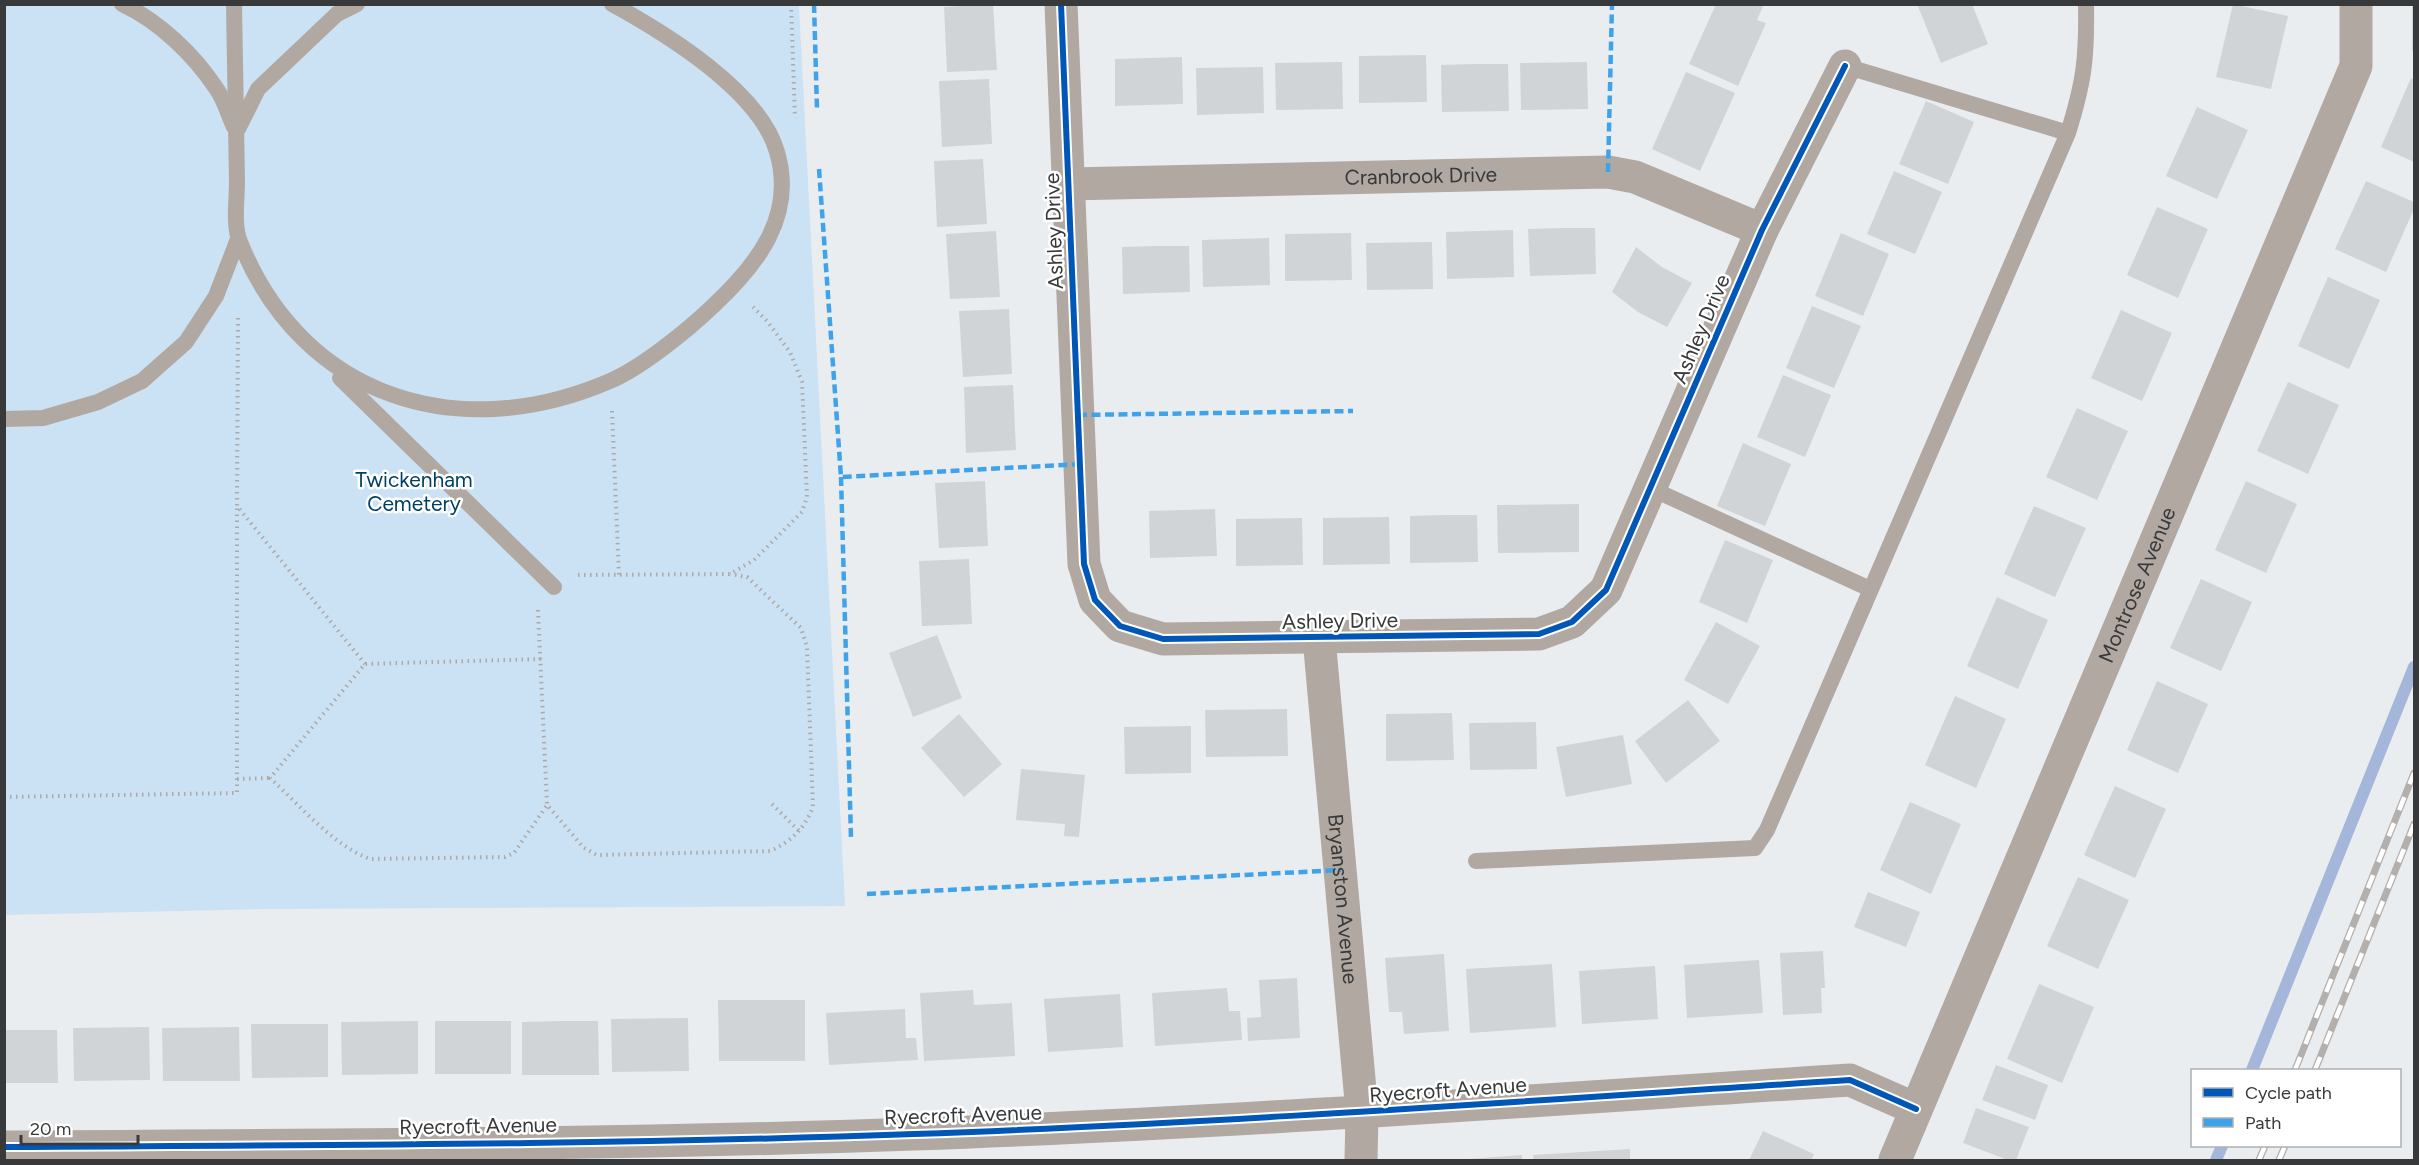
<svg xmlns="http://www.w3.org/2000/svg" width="2419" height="1165" viewBox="0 0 2419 1165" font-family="Figtree,sans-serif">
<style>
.green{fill:#cbe1f4}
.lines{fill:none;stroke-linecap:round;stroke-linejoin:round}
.stream{stroke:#a4b6d9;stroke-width:12}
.building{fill:#d1d4d6}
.path{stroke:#afa9a5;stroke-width:4;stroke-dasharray:1.5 4.5;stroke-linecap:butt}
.lane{stroke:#b1a8a2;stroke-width:16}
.street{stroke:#b1a8a2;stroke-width:33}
.rail-casing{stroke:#b3afac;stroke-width:7}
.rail{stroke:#fff;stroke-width:4.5;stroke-dasharray:14;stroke-linecap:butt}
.quiet{stroke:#3fa3ec;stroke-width:4.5;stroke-dasharray:9 4.5;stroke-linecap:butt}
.cycleway-casing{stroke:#fff;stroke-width:10}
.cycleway{stroke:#0057b8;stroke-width:6}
.labels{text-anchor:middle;stroke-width:5;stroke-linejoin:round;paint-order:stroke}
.street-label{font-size:21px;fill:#37393b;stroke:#fff}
.park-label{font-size:21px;fill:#004064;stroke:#fff}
</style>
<rect width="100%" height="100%" fill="#eaedf0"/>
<path class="green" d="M 4,5 L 799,5 L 845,906 L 270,909 L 5,915 Z"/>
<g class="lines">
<path class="stream" d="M 2252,1070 L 2414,667
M 2216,1160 L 2222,1146"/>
</g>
<path class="building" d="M 993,4 L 997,70 L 947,72 L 944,7 Z
M 1716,4 L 1764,4 L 1757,20 L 1766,23 L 1738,86 L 1689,64 Z
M 1917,4 L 1972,4 L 1988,44 L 1941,63 Z
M 2233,4 L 2288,16 L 2271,89 L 2216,77 Z
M 2412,6 L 2414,6 L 2414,51 L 2412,51 Z
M 1426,55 L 1427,102 L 1359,103 L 1359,56 Z
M 1182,57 L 1183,104 L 1115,106 L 1115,59 Z
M 1342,62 L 1343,109 L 1276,110 L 1275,63 Z
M 1587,62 L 1588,109 L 1521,110 L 1520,63 Z
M 1474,64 L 1508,64 L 1509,111 L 1442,112 L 1441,65 Z
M 1263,67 L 1264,113 L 1197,115 L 1196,68 Z
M 1686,72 L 1735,93 L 1700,171 L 1652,149 Z
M 2411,78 L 2414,80 L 2414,162 L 2381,147 Z
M 989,79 L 992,144 L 942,147 L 939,81 Z
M 1926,101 L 1974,122 L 1948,184 L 1899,164 Z
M 2197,107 L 2248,130 L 2217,199 L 2166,176 Z
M 983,159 L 987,224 L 937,227 L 934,161 Z
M 1894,171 L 1942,192 L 1915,254 L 1867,234 Z
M 2366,181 L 2414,202 L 2414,209 L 2386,272 L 2335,249 Z
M 2157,207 L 2208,229 L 2178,298 L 2127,275 Z
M 1562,228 L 1595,228 L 1596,274 L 1530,276 L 1528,229 Z
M 1513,230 L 1514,277 L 1447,279 L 1446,232 Z
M 996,231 L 1000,297 L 950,299 L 946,234 Z
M 1351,233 L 1352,280 L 1285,281 L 1285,234 Z
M 1841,233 L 1889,254 L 1863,316 L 1815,296 Z
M 1269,238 L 1270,285 L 1203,287 L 1202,240 Z
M 1432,242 L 1433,289 L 1367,290 L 1366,243 Z
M 1156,246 L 1189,246 L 1190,292 L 1123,294 L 1122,247 Z
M 1636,247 L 1662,267 L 1692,283 L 1667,327 L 1638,312 L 1612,292 Z
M 2328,277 L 2380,300 L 2349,369 L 2298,346 Z
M 1812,306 L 1861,326 L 1834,388 L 1786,368 Z
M 1009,309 L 1012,374 L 963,377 L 959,311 Z
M 2121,310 L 2172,333 L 2142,401 L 2091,378 Z
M 1783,375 L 1831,395 L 1805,457 L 1757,437 Z
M 2288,382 L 2339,405 L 2308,474 L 2257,451 Z
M 1013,385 L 1016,450 L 966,453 L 964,387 Z
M 2077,408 L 2128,431 L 2097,500 L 2046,477 Z
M 1743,443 L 1791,464 L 1765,526 L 1717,506 Z
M 985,481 L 988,546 L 939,548 L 935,483 Z
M 2246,481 L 2297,504 L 2266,573 L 2215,550 Z
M 1579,504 L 1579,552 L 1498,553 L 1497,505 Z
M 2034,506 L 2086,528 L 2055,597 L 2004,574 Z
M 1215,509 L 1217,556 L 1150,558 L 1149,511 Z
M 1443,515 L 1477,515 L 1478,562 L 1410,563 L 1410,516 Z
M 1389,517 L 1390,564 L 1323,565 L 1323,518 Z
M 1302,518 L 1303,565 L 1236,566 L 1236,519 Z
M 1725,540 L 1773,560 L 1747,623 L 1699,602 Z
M 969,559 L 972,624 L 922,626 L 919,561 Z
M 2201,579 L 2252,602 L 2221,671 L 2170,648 Z
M 1997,597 L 2048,620 L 2018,689 L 1967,666 Z
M 1716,622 L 1760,646 L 1728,704 L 1684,680 Z
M 937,635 L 962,698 L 913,717 L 889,653 Z
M 2157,681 L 2208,704 L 2178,773 L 2127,750 Z
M 1955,696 L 2006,719 L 1976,788 L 1925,765 Z
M 1688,700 L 1720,741 L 1666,783 L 1635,741 Z
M 1287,709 L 1288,756 L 1206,757 L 1205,710 Z
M 1452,713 L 1454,760 L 1386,761 L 1386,714 Z
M 959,714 L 1002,764 L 964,797 L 921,748 Z
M 1536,722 L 1537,769 L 1470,770 L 1469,723 Z
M 1191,726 L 1191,773 L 1125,774 L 1124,727 Z
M 1623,735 L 1632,784 L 1566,797 L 1556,747 Z
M 1021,769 L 1085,775 L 1079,837 L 1064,836 L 1065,824 L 1016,820 Z
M 2115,786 L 2166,809 L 2135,878 L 2084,855 Z
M 1910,802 L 1961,824 L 1931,894 L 1880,870 Z
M 2078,877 L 2129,900 L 2098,969 L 2047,946 Z
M 1868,892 L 1920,912 L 1906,947 L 1854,927 Z
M 1823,951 L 1825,988 L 1821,988 L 1822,1013 L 1783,1015 L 1780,953 Z
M 1444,954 L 1449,1031 L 1404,1034 L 1402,1012 L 1389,1012 L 1385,958 Z
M 1759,960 L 1763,1013 L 1687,1018 L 1684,965 Z
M 1552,964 L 1556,1027 L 1470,1033 L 1466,969 Z
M 1655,966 L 1658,1019 L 1582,1024 L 1579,971 Z
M 1297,978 L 1300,1038 L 1248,1041 L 1247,1018 L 1261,1017 L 1259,980 Z
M 2039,984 L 2094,1007 L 2062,1083 L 2007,1059 Z
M 1227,988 L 1229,1011 L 1240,1011 L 1242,1040 L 1155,1046 L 1152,993 Z
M 973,990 L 974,1005 L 1012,1003 L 1015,1056 L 924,1061 L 920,993 Z
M 1120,994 L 1123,1047 L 1048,1052 L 1044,999 Z
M 718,1000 L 805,1000 L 805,1061 L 719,1061 Z
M 905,1009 L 906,1038 L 916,1038 L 918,1060 L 829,1065 L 826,1013 Z
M 688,1018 L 689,1071 L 612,1072 L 611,1019 Z
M 418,1021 L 418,1074 L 342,1075 L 341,1022 Z
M 435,1021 L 511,1021 L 511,1074 L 435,1074 Z
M 560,1021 L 598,1021 L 599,1075 L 522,1075 L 522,1022 Z
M 251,1024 L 328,1024 L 328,1077 L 252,1078 Z
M 149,1027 L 150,1080 L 74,1081 L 73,1028 Z
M 239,1027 L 240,1081 L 163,1081 L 162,1028 Z
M 4,1030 L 57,1030 L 58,1083 L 4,1083 Z
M 1996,1065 L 2048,1085 L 2035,1120 L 1982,1100 Z
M 1976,1108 L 2029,1127 L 2016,1160 L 2008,1160 L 1963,1143 Z
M 1763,1131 L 1814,1154 L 1811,1160 L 1749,1160 Z
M 1630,1149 L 1630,1160 L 1534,1160 L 1533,1155 Z
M 1522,1155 L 1522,1160 L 1468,1160 L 1468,1159 Z"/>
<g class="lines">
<path class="path" d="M 791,4 L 795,118
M 238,318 L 237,506 L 365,664
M 612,411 L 619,575
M 578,575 L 730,574 L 754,560 L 802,512 L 807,497 L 802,382 L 790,352 L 767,321 L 753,307
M 538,610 L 547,805 L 584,848 L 597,855 L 770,851 C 792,841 804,829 813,807 L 807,647 L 801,628 L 747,577 L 730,574
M 541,659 L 365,664 L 270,778 C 301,806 331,844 370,859 L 505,857 L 514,853 L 547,805
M 237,779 L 270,778
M 4,797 L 237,793 L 237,506
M 772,804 L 799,831"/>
<path class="lane" d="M 122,4 C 159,21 194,55 216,88 C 224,99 228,114 234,127
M 234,4 C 235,64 236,123 237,182 C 237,200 233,226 240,242 C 303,399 460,446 610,381 C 641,368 688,330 713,306 C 757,265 796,216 777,152 C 760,91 665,33 612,4
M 1845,66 L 2068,133
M 238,129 L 258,89 L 337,14 L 357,4
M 340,378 L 554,587
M 4,419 L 43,418 L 98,402 L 142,381 L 186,342 L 216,296 L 238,239
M 1650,488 L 1870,589
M 1476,861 L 1755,848 L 1767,830 L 2068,133 C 2084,82 2087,58 2086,4"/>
<g class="street">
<path d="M 1061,4 L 1084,564 L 1095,600 L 1120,626 L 1163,639 L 1539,634 L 1572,622 L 1606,590 L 1762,230 L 1845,66"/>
<path id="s1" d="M 1069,184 L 1608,172 L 1635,177 L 1762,230"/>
<path id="s2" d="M 1319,638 L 1362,1112 L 1361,1160"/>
<path d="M 4,1147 C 308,1145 611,1145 914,1134 C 1227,1123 1539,1100 1850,1080 L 1916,1109"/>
<path id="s3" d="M 1895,1160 L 2356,66 L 2356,4"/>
</g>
<g class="rail-casing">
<path id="rail" d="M 2295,1070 L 2414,773
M 2315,1070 L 2414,824
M 2259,1160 L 2265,1146
M 2279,1160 L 2285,1146"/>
</g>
<use href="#rail" class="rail"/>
<path class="quiet" d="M 814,4 L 817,109
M 819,169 L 841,477 L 1080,464
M 1608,172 L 1612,4
M 1078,415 L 1353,411
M 841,477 L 851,838
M 867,894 L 1341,870"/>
<g class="cycleway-casing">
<path id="cycleway" d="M 1061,4 L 1084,564 L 1095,600 L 1120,626 L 1163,639 L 1539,634 L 1572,622 L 1606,590 L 1762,230 L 1845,66
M 4,1147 C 308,1145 611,1145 914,1134 C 1227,1123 1539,1100 1850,1080 L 1916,1109"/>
</g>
<use href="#cycleway" class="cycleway"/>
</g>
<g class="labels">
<g class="street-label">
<text dy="7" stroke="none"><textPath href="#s1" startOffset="352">Cranbrook Drive</textPath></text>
<text transform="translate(1054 231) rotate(-92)" y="7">Ashley Drive</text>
<text transform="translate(1701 329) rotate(-67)" y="7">Ashley Drive</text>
<text dy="7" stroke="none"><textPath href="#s3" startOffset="624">Montrose Avenue</textPath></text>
<text transform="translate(1340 621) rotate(-1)" y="7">Ashley Drive</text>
<text dy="7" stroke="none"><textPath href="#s2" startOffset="262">Bryanston Avenue</textPath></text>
<text transform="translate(1448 1090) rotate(-4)" y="7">Ryecroft Avenue</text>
<text transform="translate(963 1115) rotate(-2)" y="7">Ryecroft Avenue</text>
<text transform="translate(478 1126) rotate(-1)" y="7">Ryecroft Avenue</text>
</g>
<g class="park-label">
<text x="414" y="487">Twickenham<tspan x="414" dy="24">Cemetery</tspan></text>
</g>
</g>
<rect width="2419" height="1165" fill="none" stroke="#37393b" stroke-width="12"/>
<rect x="2191" y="1069" width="210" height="78" fill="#ffffff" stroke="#afb0b1" stroke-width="1.5"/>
<rect x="2203" y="1088" width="30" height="9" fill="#0057b8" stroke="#afb0b1" stroke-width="1.5"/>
<text x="2245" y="1099" font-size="18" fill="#37393b">Cycle path</text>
<rect x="2203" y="1118" width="30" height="9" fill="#3fa3ec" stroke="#afb0b1" stroke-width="1.5"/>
<text x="2245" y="1129" font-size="18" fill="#37393b">Path</text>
<path d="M21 1135v9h117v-9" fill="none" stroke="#37393b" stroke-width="3"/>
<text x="30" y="1135" font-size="18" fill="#37393b" stroke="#ffffff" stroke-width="4.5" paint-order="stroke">20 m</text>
</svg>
